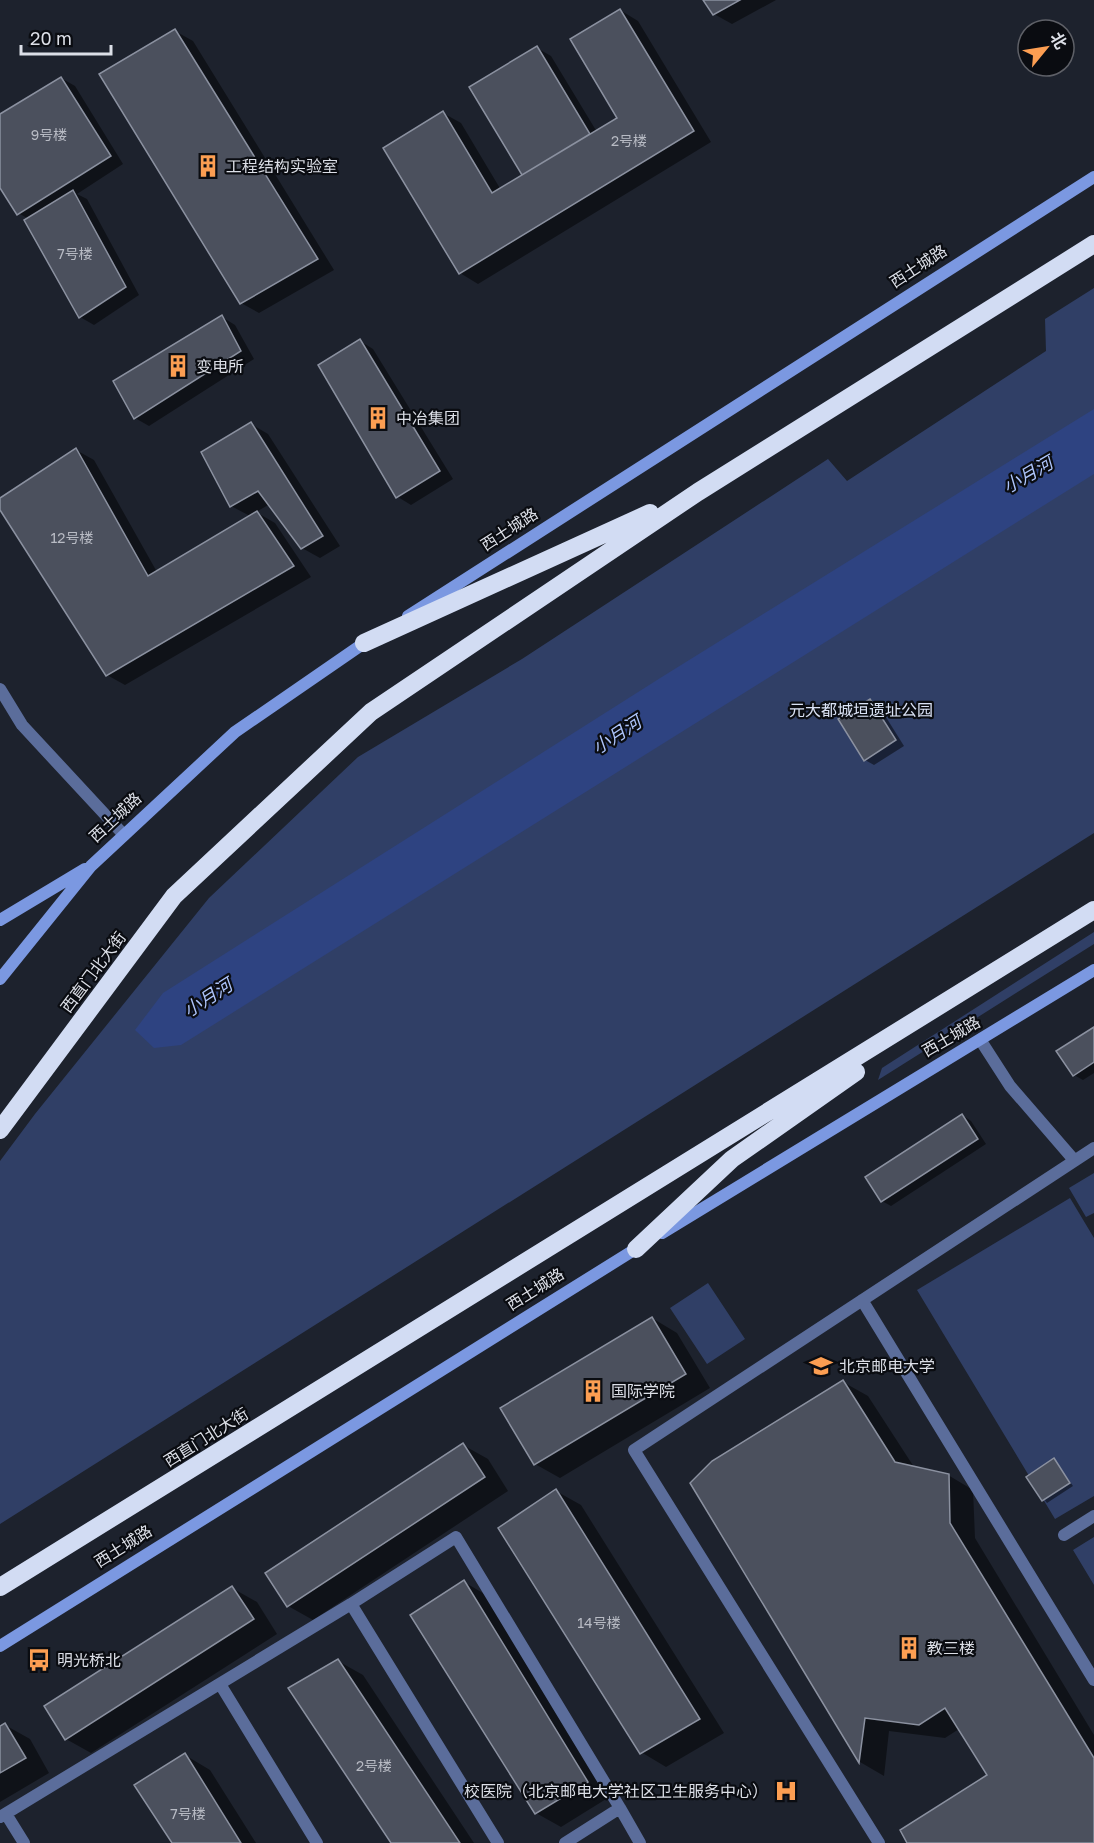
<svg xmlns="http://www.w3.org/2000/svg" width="1094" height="1843" viewBox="0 0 1094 1843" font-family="'Golos Text','Noto Sans SC',sans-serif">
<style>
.green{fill:#303f66}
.water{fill:#2e4381}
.shadow{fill:#0007}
.building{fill:#4b505d;stroke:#8b91a0;stroke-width:1.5}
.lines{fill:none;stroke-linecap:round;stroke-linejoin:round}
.lane{stroke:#5b6d9b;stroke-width:12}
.street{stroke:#5b6d9b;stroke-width:12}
.secondary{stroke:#7b98e1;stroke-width:12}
.highway{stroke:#d2dcf3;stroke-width:18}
.labels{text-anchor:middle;stroke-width:4.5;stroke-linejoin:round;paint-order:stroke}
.number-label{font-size:14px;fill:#b8bbc4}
.poi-label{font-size:16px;fill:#dcdfe7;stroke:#0a0c11;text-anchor:start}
.street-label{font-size:16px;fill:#dcdfe7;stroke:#0a0c11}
.park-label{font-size:16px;fill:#dae2f5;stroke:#0a0c11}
.water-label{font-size:18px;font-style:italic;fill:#aec5fc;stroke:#0a0c11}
</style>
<rect width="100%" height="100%" fill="#1d222d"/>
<path class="green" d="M 1094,288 L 1094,833 L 0,1524 L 0,1161 L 35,1114 L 209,898 L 358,757 L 522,659 L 828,459 L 847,481 L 1046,351 L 1045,319 Z
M 1094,932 L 1094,944 L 878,1080 L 882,1068 Z
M 1094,1173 L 1094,1213 L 1086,1217 L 1069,1188 Z
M 1070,1198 L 1094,1238 L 1094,1496 L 1055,1519 L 917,1290 Z
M 708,1283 L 745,1339 L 707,1364 L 670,1308 Z
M 1094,1537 L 1094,1585 L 1073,1550 Z"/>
<path class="water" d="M 1094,409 L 1094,474 L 181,1045 L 154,1048 L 135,1030 L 163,993 L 665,675 Z"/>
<path class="shadow" d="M 705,0 L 776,0 L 732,24 L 714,14 Z
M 620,10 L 638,21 L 711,142 L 478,284 L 460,273 L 385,148 L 443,113 L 461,123 L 501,190 L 525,175 L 537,48 L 551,56 L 597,132 L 619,118 Z
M 175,31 L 193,41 L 334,270 L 259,313 L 241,303 Z
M 61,78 L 75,86 L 123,164 L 77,194 L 87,199 L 139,295 L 94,325 L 80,317 L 29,219 L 18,213 L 0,186 L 0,116 Z
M 222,317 L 235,325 L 254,359 L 149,426 L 135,418 Z
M 360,341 L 373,349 L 453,479 L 411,505 L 398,497 L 320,366 Z
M 251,424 L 268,434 L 340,546 L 320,558 L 302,548 L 270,504 L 256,512 L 275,523 L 311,577 L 125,685 L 107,675 L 0,507 L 0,500 L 76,450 L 94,460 L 157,572 L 250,516 L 231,506 Z
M 870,701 L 879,706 L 904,746 L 874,765 L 865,760 Z
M 1094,1028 L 1094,1073 L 1083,1080 L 1074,1075 Z
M 962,1115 L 971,1121 L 986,1144 L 891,1206 L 882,1201 Z
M 652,1318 L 677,1333 L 710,1388 L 560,1478 L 535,1464 Z
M 843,1382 L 868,1396 L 914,1467 L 948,1475 L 973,1490 L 975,1538 L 1094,1735 L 1094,1843 L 910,1843 L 989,1775 L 959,1729 L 945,1738 L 889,1731 L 884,1776 L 860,1762 L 692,1484 Z
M 463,1445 L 488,1459 L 508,1491 L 313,1620 L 288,1606 Z
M 1054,1460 L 1073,1486 L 1047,1503 L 1028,1478 Z
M 556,1491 L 581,1505 L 724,1733 L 666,1767 L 641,1752 Z
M 464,1582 L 488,1596 L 611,1796 L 561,1827 L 536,1813 Z
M 232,1588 L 257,1602 L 277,1634 L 91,1753 L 66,1739 Z
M 338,1661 L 363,1675 L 474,1843 L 393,1843 Z
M 5,1725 L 30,1739 L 49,1773 L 0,1802 L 0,1728 Z
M 185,1755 L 210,1770 L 256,1843 L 174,1843 Z"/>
<path class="building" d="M 703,0 L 740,0 L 713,15 Z
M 620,9 L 694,131 L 459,274 L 383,148 L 443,111 L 492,193 L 617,118 L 570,39 Z
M 175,29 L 318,259 L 240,304 L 99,74 Z
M 537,46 L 590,134 L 522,175 L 469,87 Z
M 61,77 L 111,156 L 17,215 L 0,188 L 0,114 Z
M 73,190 L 126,287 L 79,318 L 24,220 Z
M 222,315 L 241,351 L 134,419 L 113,381 Z
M 360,339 L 440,471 L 396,498 L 318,365 Z
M 251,422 L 323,536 L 301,549 L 258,491 L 230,507 L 201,452 Z
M 76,448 L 148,576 L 257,511 L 294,566 L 106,676 L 0,510 L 0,498 Z
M 870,699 L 896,740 L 864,761 L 838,719 Z
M 1094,1027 L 1094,1062 L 1073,1076 L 1056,1051 Z
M 962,1114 L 978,1139 L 881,1202 L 865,1177 Z
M 652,1317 L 686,1374 L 534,1465 L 500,1408 Z
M 843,1380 L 895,1462 L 949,1474 L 950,1523 L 1094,1758 L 1094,1843 L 907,1843 L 900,1830 L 987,1775 L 945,1708 L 919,1725 L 865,1718 L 859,1763 L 690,1483 L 712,1461 Z
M 463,1443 L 485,1477 L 287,1607 L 265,1573 Z
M 1054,1458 L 1070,1483 L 1042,1501 L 1026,1477 Z
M 556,1489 L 700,1719 L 640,1754 L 498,1528 Z
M 464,1580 L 588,1782 L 535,1814 L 410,1615 Z
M 232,1586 L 254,1619 L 65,1740 L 44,1706 Z
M 338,1659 L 460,1843 L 391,1843 L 288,1688 Z
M 5,1723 L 26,1758 L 0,1773 L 0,1726 Z
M 185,1753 L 241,1843 L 172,1843 L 134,1785 Z"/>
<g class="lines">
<path class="lane" d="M 0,689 L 22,725 L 124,835
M 981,1041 L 1010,1086 L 1074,1160
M 862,1300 L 1094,1680
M 351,1604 L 498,1843
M 220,1684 L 317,1843
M 6,1814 L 24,1843
M 0,1817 L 351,1604 L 456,1537 L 620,1808
M 565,1843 L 620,1808 L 640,1843
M 879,1843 L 634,1450 L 1094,1148"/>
<path class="street" d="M 1064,1535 L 1094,1516"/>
<path class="secondary" d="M 408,616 L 1094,177
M 0,920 L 85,869
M 0,979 L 91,866 L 235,732 L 370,639
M 662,1233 L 1094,970
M 0,1646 L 642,1245"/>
<path class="highway" d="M 364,643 L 650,513
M 0,1130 L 174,896 L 371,712 L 698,492 L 1094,244
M 636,1249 L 732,1159 L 856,1072
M 0,1587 L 1094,910"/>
</g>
<defs>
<g id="building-bare" transform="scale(1.8)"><path d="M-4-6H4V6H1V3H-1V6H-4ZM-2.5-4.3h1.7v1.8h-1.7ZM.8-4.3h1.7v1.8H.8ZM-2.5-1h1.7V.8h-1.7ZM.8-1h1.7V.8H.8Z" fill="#fc9e52" stroke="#0a0c11" stroke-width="2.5" paint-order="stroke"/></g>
<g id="university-bare" transform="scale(1.8)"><path d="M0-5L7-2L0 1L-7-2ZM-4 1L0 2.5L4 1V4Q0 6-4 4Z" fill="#fc9e52" stroke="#0a0c11" stroke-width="2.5" paint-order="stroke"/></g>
<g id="bus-bare" transform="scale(1.8)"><path d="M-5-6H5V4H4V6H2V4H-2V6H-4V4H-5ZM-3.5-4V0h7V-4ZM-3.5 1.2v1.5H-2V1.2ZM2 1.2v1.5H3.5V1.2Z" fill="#fc9e52" stroke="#0a0c11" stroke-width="2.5" paint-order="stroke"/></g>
<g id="hospital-bare" transform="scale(1.8)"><path d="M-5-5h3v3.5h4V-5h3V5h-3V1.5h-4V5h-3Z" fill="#fc9e52" stroke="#0a0c11" stroke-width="2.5" paint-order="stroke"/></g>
</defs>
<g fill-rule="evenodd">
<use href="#building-bare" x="208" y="166"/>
<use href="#building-bare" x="178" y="366"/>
<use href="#building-bare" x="378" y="418"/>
<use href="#university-bare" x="821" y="1366"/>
<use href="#building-bare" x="593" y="1391"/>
<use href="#building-bare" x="909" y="1648"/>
<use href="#bus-bare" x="39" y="1660"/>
<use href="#hospital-bare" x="786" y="1791"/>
</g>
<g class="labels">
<g class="number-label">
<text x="49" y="140">9号楼</text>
<text x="629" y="146">2号楼</text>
<text x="75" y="259">7号楼</text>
<text x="72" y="543">12号楼</text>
<text x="599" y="1628">14号楼</text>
<text x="374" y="1771">2号楼</text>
<text x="188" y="1819">7号楼</text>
</g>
<g class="poi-label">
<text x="226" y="172">工程结构实验室</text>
<text x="196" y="372">变电所</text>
<text x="396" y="424">中冶集团</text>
<text x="839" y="1372">北京邮电大学</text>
<text x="611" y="1397">国际学院</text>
<text x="927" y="1654">教三楼</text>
<text x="57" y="1666">明光桥北</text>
<text x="768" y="1797" text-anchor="end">校医院（北京邮电大学社区卫生服务中心）</text>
</g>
<g class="street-label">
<text transform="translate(918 266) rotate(-33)" y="6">西土城路</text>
<text transform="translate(509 529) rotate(-33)" y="6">西土城路</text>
<text transform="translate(115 817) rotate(-43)" y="6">西土城路</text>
<text transform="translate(93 972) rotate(-53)" y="6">西直门北大街</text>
<text transform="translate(951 1036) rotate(-30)" y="6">西土城路</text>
<text transform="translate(535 1289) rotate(-32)" y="6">西土城路</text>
<text transform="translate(206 1437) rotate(-32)" y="6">西直门北大街</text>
<text transform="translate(123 1546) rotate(-32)" y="6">西土城路</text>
</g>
<g class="park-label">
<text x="861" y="716">元大都城垣遗址公园</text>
</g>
<g class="water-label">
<text transform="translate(1028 475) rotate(-30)" y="6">小月河</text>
<text transform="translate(617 735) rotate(-33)" y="6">小月河</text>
<text transform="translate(208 998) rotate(-33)" y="6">小月河</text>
</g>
</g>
<g transform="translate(1046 48) rotate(60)"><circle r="28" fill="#0a0c11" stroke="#5e6067" stroke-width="1.5"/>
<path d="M0-4.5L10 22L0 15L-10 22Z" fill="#fc9e52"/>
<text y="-9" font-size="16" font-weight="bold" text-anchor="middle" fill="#dcdfe7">北</text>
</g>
<path d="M21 45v9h90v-9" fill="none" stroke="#dcdfe7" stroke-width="3"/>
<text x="30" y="45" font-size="18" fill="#dcdfe7" stroke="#0a0c11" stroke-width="4.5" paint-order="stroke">20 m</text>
</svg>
